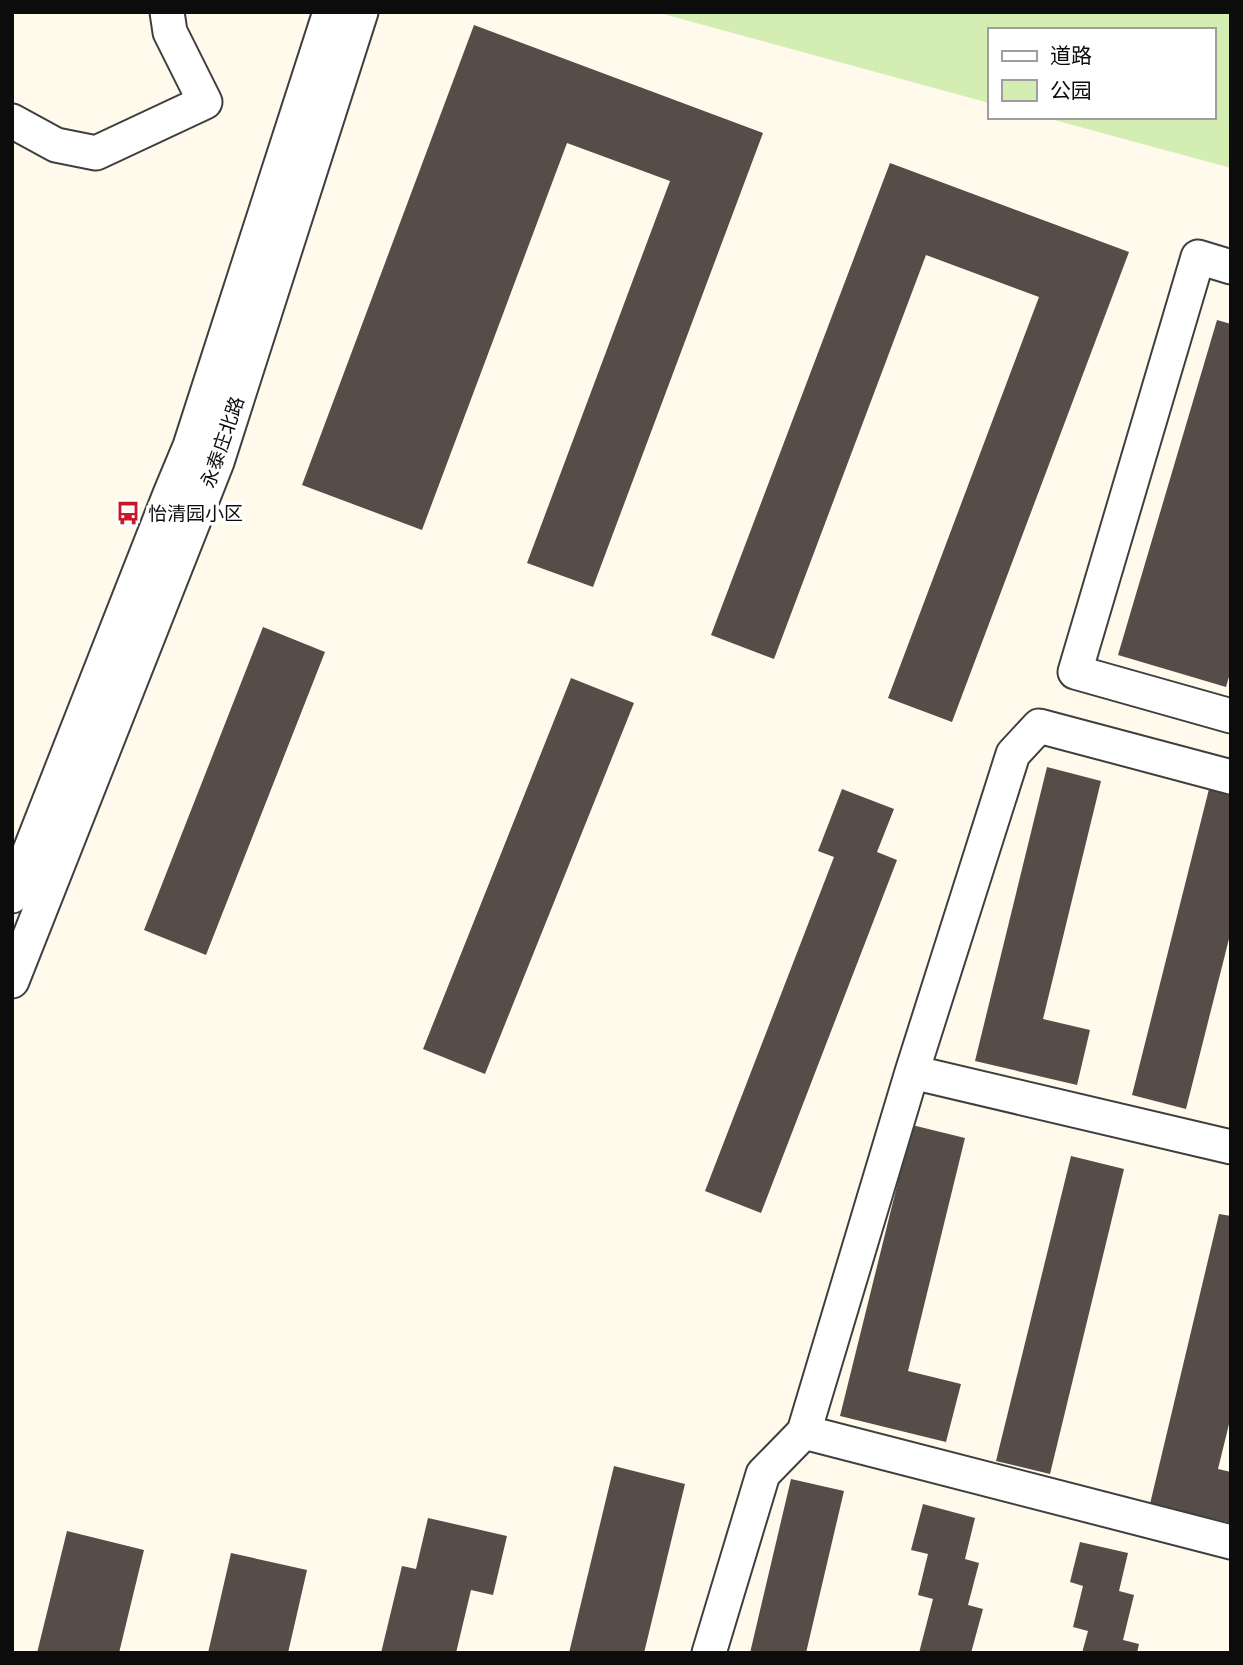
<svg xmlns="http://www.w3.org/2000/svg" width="1243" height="1665" viewBox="0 0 1243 1665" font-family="'Times New Roman','Noto Sans SC',serif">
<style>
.green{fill:#d4edb2}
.building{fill:#564c48}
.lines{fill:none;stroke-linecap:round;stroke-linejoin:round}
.minor-casing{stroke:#3f3f3f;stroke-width:37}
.minor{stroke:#fff;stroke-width:33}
.labels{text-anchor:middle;stroke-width:7;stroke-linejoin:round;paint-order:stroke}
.street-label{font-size:19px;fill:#0c0c0c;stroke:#fff}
.poi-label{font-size:19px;fill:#0c0c0c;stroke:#fff;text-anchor:start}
</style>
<rect width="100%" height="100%" fill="#fffaec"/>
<path class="green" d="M 656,12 L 1231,12 L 1231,168 L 1043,117 L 1213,117 L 1213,30 L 989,30 L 989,103 Z"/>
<path class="building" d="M 474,25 L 763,133 L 593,587 L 527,563 L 670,181 L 567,143 L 422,530 L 302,485 Z
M 890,163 L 1129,252 L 952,722 L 888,698 L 1039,297 L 926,255 L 774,659 L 711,635 Z
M 1217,320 L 1231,324 L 1231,670 L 1226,687 L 1118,655 Z
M 263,627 L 325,652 L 206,955 L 144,930 Z
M 571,678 L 634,703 L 485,1074 L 423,1049 Z
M 1047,767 L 1101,781 L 1043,1019 L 1090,1030 L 1077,1085 L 975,1061 Z
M 842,789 L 894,809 L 877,852 L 897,860 L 761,1213 L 705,1191 L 834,857 L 818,851 Z
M 1209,789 L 1231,794 L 1231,931 L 1186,1109 L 1132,1095 Z
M 912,1125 L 965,1138 L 908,1371 L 961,1384 L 946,1442 L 840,1416 Z
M 1071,1156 L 1124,1169 L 1050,1474 L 996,1461 Z
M 1219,1214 L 1231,1216 L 1231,1416 L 1218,1469 L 1231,1472 L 1231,1523 L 1150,1504 Z
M 614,1466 L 685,1484 L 644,1653 L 569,1653 Z
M 791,1479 L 844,1491 L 806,1653 L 750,1653 Z
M 923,1504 L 975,1518 L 965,1559 L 979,1563 L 968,1605 L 983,1609 L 971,1653 L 919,1653 L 933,1599 L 918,1595 L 928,1554 L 911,1550 Z
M 428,1518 L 507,1536 L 493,1595 L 471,1590 L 456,1653 L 381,1653 L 402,1566 L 416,1569 Z
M 67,1531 L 144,1550 L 119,1653 L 37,1653 Z
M 1080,1542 L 1128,1553 L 1119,1591 L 1134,1595 L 1123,1640 L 1139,1644 L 1137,1653 L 1082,1653 L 1088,1631 L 1073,1627 L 1083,1586 L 1070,1582 Z
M 231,1553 L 307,1570 L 288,1653 L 208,1653 Z"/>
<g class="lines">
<g class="minor-casing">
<path id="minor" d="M 12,121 L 56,145 L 96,153 L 205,102 L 170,32 L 167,12
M 1231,267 L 1198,257 L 1075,672 L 1231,716
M 12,896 L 170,494 L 190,446 L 330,12
M 12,981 L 217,462 L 361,12
M 912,1072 L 1013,754 L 1039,726 L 1231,777
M 804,1432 L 912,1072 L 1231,1147
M 709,1653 L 763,1474 L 804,1432 L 1231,1542"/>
</g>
<use href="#minor" class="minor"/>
</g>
<defs>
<g id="bus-bare" transform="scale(1.89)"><path d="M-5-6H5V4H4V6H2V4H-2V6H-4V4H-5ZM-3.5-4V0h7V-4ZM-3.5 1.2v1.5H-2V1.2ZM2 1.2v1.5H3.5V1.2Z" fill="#c8182b" stroke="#fff" stroke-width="2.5" paint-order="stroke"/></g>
</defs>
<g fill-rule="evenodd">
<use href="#bus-bare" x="128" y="513"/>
</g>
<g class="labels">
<g class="street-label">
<text transform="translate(222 442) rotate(-71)" y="7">永泰庄北路</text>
</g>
<g class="poi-label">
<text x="148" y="520">怡清园小区</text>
</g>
</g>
<rect width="1243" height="1665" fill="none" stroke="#0c0c0c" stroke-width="28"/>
<rect x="988" y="28" width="228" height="91" fill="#ffffff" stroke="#9e9e9e" stroke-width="2"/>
<rect x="1002" y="51" width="35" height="10" fill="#ffffff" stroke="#9e9e9e" stroke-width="2"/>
<text x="1050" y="63" font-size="21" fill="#0c0c0c">道路</text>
<rect x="1002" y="80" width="35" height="21" fill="#d4edb2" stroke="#9e9e9e" stroke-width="2"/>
<text x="1050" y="98" font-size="21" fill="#0c0c0c">公园</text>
</svg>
